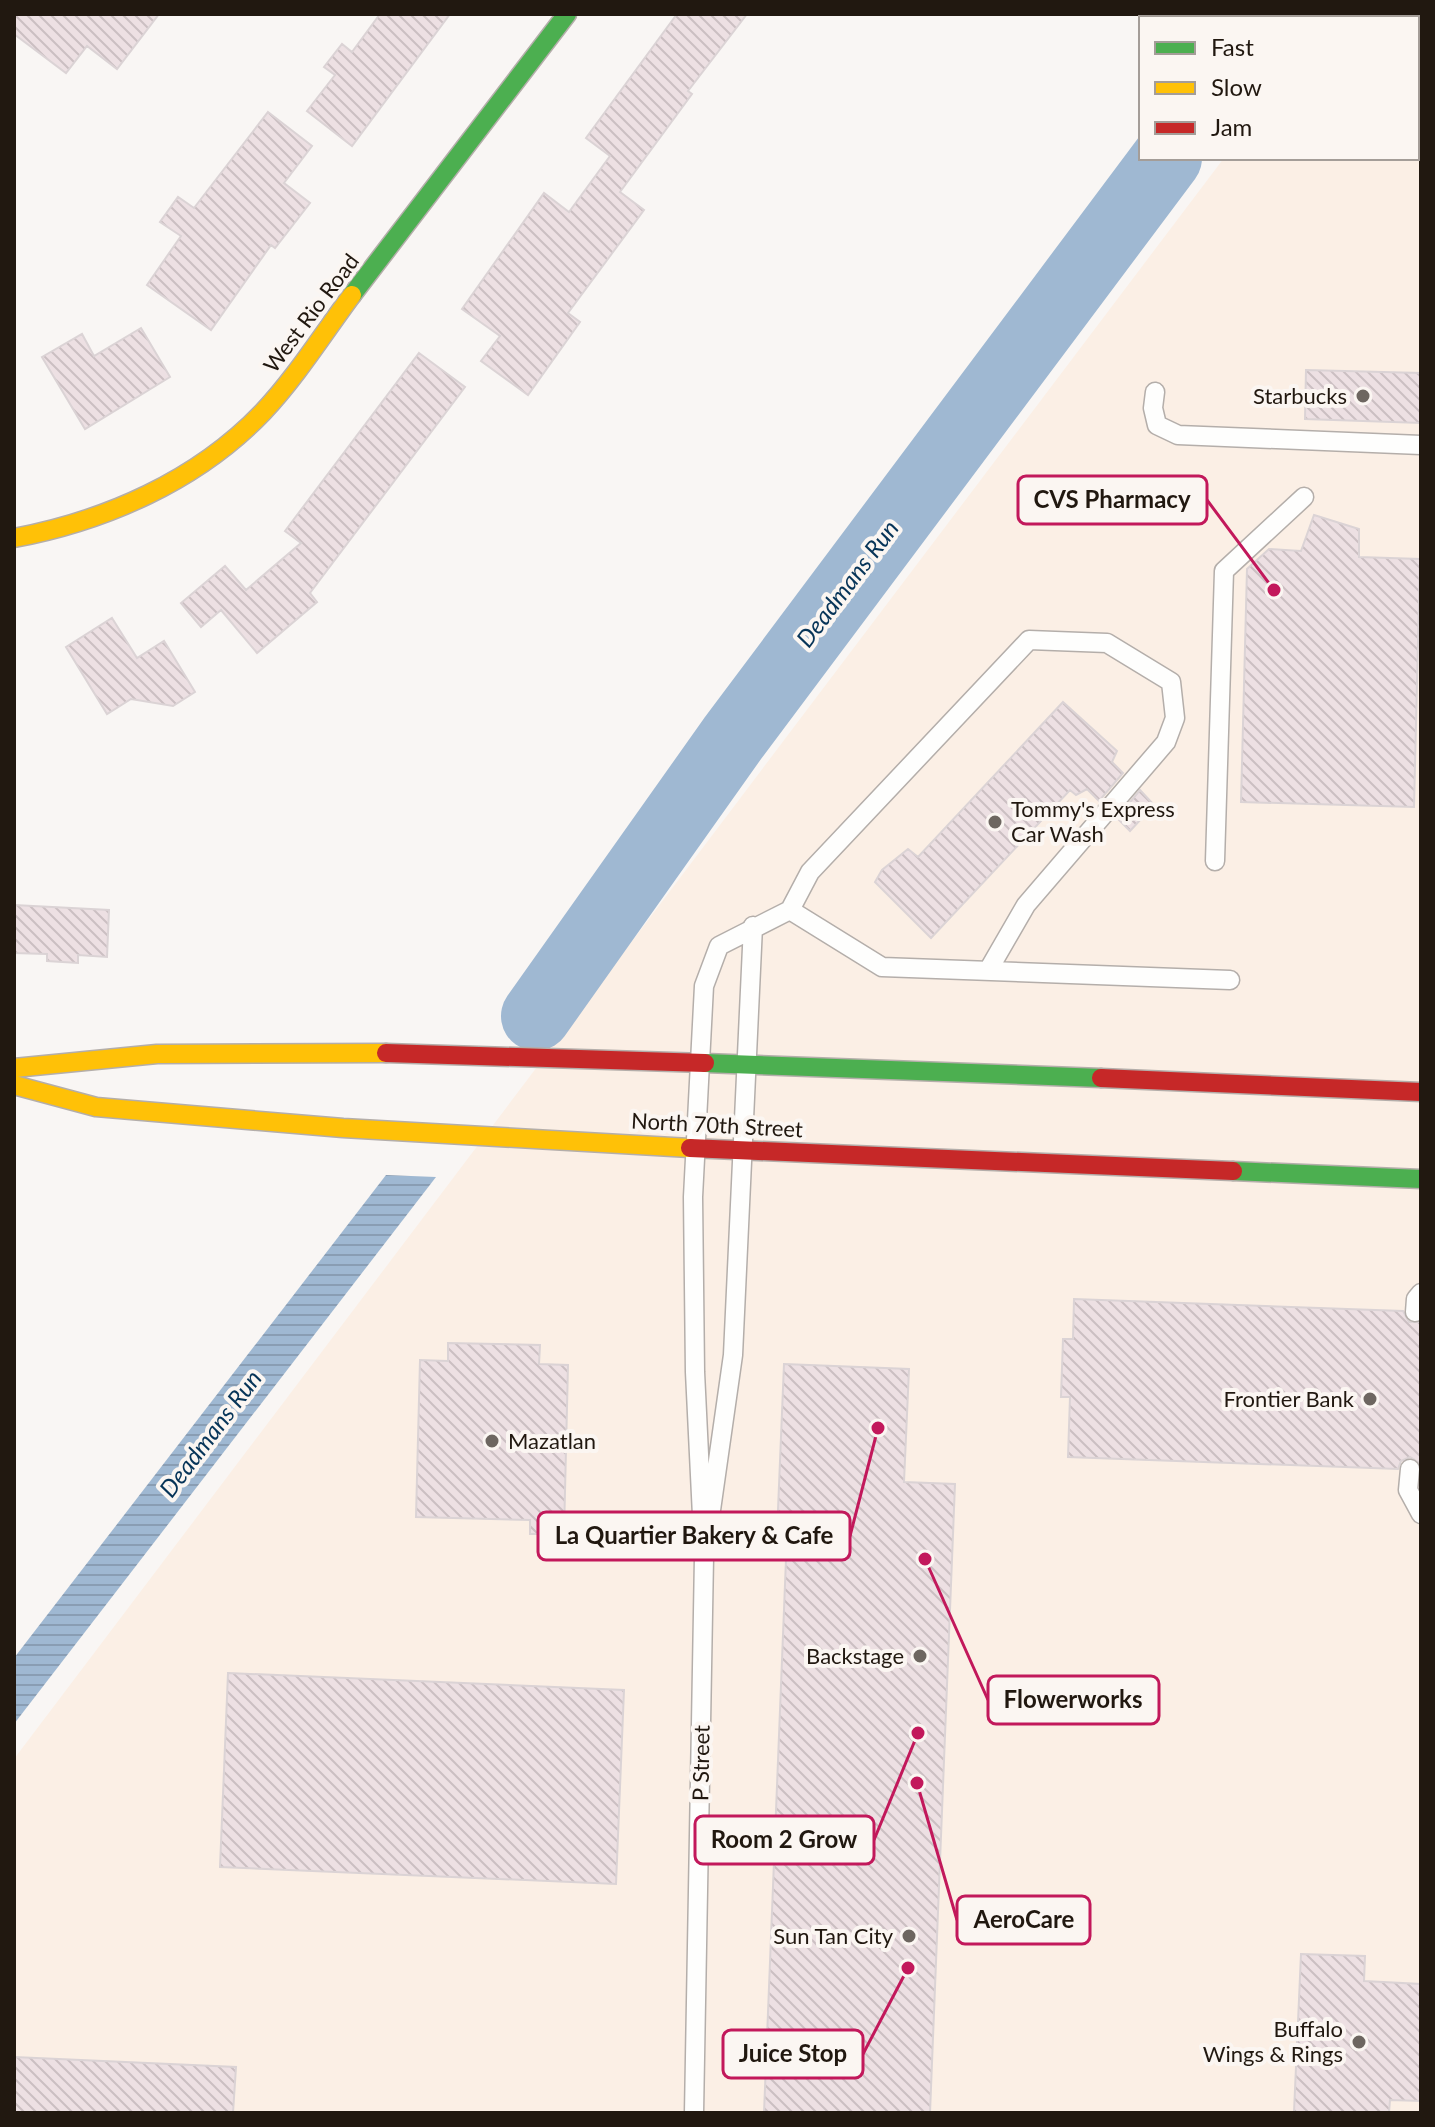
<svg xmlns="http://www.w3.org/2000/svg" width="1435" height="2127" viewBox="0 0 1435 2127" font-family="Lato,sans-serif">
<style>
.built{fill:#fbefe5}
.water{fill:url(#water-rules)}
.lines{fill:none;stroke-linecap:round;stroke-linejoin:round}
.river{stroke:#9fb8d2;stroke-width:70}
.building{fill:url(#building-back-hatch);stroke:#dbd3d5;stroke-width:2}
.lane-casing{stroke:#b4aeaa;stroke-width:21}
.fast-casing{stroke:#b4aeaa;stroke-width:21}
.slow-casing{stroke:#b4aeaa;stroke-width:21}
.jam-casing{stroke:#b4aeaa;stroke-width:21}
.lane{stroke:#fefefd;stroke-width:18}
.fast{stroke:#4caf50;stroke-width:18}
.slow{stroke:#ffc107;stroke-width:18}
.jam{stroke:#c62828;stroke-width:18}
.poi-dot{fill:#6d6660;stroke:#fbf6f2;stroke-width:3}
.labels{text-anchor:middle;stroke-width:8;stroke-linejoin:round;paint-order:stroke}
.street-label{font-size:22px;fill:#211810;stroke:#fbf6f2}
.poi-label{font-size:22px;fill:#211810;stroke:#fbf6f2;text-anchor:end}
.water-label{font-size:24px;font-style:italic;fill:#063458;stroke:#fbf6f2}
.leader{fill:none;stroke:#c2185b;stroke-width:3}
.callout-dot{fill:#c2185b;stroke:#fbf6f2;stroke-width:3}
.callout{fill:#fbf6f2;stroke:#c2185b;stroke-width:3}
.callout-label{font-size:24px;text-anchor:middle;font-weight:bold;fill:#211810}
</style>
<defs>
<pattern id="water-rules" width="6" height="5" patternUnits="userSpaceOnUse" patternTransform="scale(2)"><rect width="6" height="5" fill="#9fb8d2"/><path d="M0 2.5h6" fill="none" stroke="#899db3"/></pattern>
<pattern id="building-back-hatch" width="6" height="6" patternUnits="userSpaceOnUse" patternTransform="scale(2)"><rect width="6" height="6" fill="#ede0e3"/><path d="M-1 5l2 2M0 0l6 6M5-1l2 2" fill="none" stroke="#cbbfc2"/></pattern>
</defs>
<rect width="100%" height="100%" fill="#f9f6f4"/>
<path class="built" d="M 1333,14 L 1421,14 L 1421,2113 L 14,2113 L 14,1759 L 1224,158 L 1417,158 L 1417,18 L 1330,18 Z"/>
<path class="water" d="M 386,1175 L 436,1177 L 14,1724 L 14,1658 Z"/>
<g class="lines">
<path class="river" d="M 1272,18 L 1275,14
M 536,1016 L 733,738 L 1167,158"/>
</g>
<path class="building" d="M 14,14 L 159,14 L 117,69 L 87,46 L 66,73 L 14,34 Z
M 380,14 L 450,14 L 352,146 L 307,111 L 335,75 L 324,67 L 342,44 L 352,52 Z
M 677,14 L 747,14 L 688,91 L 692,94 L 620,192 L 644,210 L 568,313 L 580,322 L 528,395 L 481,361 L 500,336 L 462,309 L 544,193 L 569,212 L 610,156 L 586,138 Z
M 268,112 L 312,146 L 284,183 L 310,203 L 275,248 L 271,245 L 211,330 L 147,285 L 181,236 L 160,222 L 178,197 L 194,208 Z
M 141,328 L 170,377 L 85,429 L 42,357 L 82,334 L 94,356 Z
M 419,353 L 465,387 L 310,593 L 317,602 L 257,653 L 221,610 L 201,627 L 181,603 L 225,566 L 246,590 L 301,543 L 285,531 Z
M 1306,370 L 1421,373 L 1421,423 L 1305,419 Z
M 1314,515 L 1359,529 L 1359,557 L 1420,559 L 1414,807 L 1241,802 L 1247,569 L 1269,549 L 1301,551 Z
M 112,618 L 137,658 L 164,641 L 195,692 L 173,706 L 131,699 L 107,714 L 66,647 Z
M 1063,702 L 1117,751 L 1112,762 L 1123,773 L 1099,801 L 1087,789 L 1076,795 L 1070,790 L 931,938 L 875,882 L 882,870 L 908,849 L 918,857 Z
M 1140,790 L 1154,805 L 1130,831 L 1117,818 Z
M 14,905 L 109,910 L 107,957 L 78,955 L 78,963 L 47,961 L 47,954 L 14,953 Z
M 1074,1299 L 1403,1311 L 1409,1322 L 1421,1322 L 1421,1464 L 1410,1457 L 1401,1461 L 1398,1469 L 1068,1457 L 1070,1397 L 1061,1397 L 1063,1339 L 1073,1339 Z
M 448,1343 L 540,1345 L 539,1364 L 568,1365 L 564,1534 L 530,1534 L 530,1520 L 416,1517 L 420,1360 L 448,1361 Z
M 784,1364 L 909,1369 L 904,1482 L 955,1484 L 930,2113 L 764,2113 L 787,1534 L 777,1534 Z
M 228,1673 L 624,1690 L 616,1884 L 220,1867 Z
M 1301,1954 L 1365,1956 L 1364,1981 L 1421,1984 L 1421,2101 L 1390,2100 L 1389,2113 L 1294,2112 Z
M 14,2057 L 236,2067 L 233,2113 L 14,2113 Z"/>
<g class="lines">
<g class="lane-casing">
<path id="lane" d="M 1367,18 L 1369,14
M 1155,392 L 1153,408 L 1157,425 L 1178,435 L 1421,445
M 1215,861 L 1224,571 L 1304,497
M 790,910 L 810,872 L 1029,640 L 1107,643 L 1171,682 L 1175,718 L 1166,742 L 1026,905 L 989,969
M 1415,1312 L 1416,1299 L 1421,1293
M 1410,1469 L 1408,1490 L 1421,1514
M 710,1517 L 733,1355 L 753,926
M 694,2113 L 704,1557 L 695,1372 L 693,1197 L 704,986 L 719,946 L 790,910 L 882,967 L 1230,980"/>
</g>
<g class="fast-casing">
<path id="fast" d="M 352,295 L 567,14
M 705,1063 L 1101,1078
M 1233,1171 L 1421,1179"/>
</g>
<g class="slow-casing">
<path id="slow" d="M 14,538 C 105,521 197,481 263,412 C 296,377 323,334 352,295
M 14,1068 L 157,1054 L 386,1053
M 14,1085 L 96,1107 L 343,1128 L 690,1148"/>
</g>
<g class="jam-casing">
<path id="jam" d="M 386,1053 L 705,1063
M 1101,1078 L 1421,1092
M 690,1148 L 1233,1171"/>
</g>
<use href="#lane" class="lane"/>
<use href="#fast" class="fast"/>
<use href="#slow" class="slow"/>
<use href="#jam" class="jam"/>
</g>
<g class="poi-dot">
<circle cx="1363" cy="396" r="8"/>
<circle cx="995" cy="822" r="8"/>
<circle cx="1370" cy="1399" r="8"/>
<circle cx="492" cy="1441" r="8"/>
<circle cx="920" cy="1656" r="8"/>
<circle cx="909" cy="1936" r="8"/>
<circle cx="1359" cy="2042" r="8"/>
</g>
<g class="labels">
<g class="street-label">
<text transform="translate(311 313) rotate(-53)" y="8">West Rio Road</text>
<text transform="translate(717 1125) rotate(3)" y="8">North 70th Street</text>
<text transform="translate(701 1763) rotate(-89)" y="8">P Street</text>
</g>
<g class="poi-label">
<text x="1347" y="404">Starbucks</text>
<text x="1011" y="817" text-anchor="start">Tommy's Express<tspan x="1011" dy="25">Car Wash</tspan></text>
<text x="1354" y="1407">Frontier Bank</text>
<text x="508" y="1449" text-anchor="start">Mazatlan</text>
<text x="904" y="1664">Backstage</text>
<text x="893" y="1944">Sun Tan City</text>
<text x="1343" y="2037">Buffalo<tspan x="1343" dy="25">Wings &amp; Rings</tspan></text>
</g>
<g class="water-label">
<text transform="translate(848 584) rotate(-53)" y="8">Deadmans Run</text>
<text transform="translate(211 1434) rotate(-53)" y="8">Deadmans Run</text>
</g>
</g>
<path class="leader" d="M1274 590L1207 500M878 1428L850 1536M925 1559L988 1700M918 1733L874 1840M917 1783L957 1920M908 1968L863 2054"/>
<g class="callout-dot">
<circle cx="1274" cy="590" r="8"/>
<circle cx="878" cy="1428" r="8"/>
<circle cx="925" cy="1559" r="8"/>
<circle cx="918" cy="1733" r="8"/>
<circle cx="917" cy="1783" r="8"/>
<circle cx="908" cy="1968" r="8"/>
</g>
<g class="callout">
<rect x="1018" y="476" width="189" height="48" rx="8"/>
<rect x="538" y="1512" width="312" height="48" rx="8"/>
<rect x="988" y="1676" width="171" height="48" rx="8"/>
<rect x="695" y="1816" width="179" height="48" rx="8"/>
<rect x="957" y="1896" width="133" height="48" rx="8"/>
<rect x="723" y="2030" width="140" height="48" rx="8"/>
</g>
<g class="callout-label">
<text x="1112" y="508">CVS Pharmacy</text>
<text x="694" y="1544">La Quartier Bakery &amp; Cafe</text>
<text x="1073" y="1708">Flowerworks</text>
<text x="784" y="1848">Room 2 Grow</text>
<text x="1024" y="1928">AeroCare</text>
<text x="793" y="2062">Juice Stop</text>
</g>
<rect width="1435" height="2127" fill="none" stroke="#211810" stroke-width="32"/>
<rect x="1139" y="16" width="280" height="144" fill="#fbf6f2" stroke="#a49d98" stroke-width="2"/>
<rect x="1155" y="42" width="40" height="12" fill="#4caf50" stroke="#a49d98" stroke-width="2"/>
<text x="1211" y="56" font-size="24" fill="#211810">Fast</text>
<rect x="1155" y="82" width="40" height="12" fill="#ffc107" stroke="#a49d98" stroke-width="2"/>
<text x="1211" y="96" font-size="24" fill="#211810">Slow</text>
<rect x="1155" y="122" width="40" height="12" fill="#c62828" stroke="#a49d98" stroke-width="2"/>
<text x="1211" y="136" font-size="24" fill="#211810">Jam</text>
</svg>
